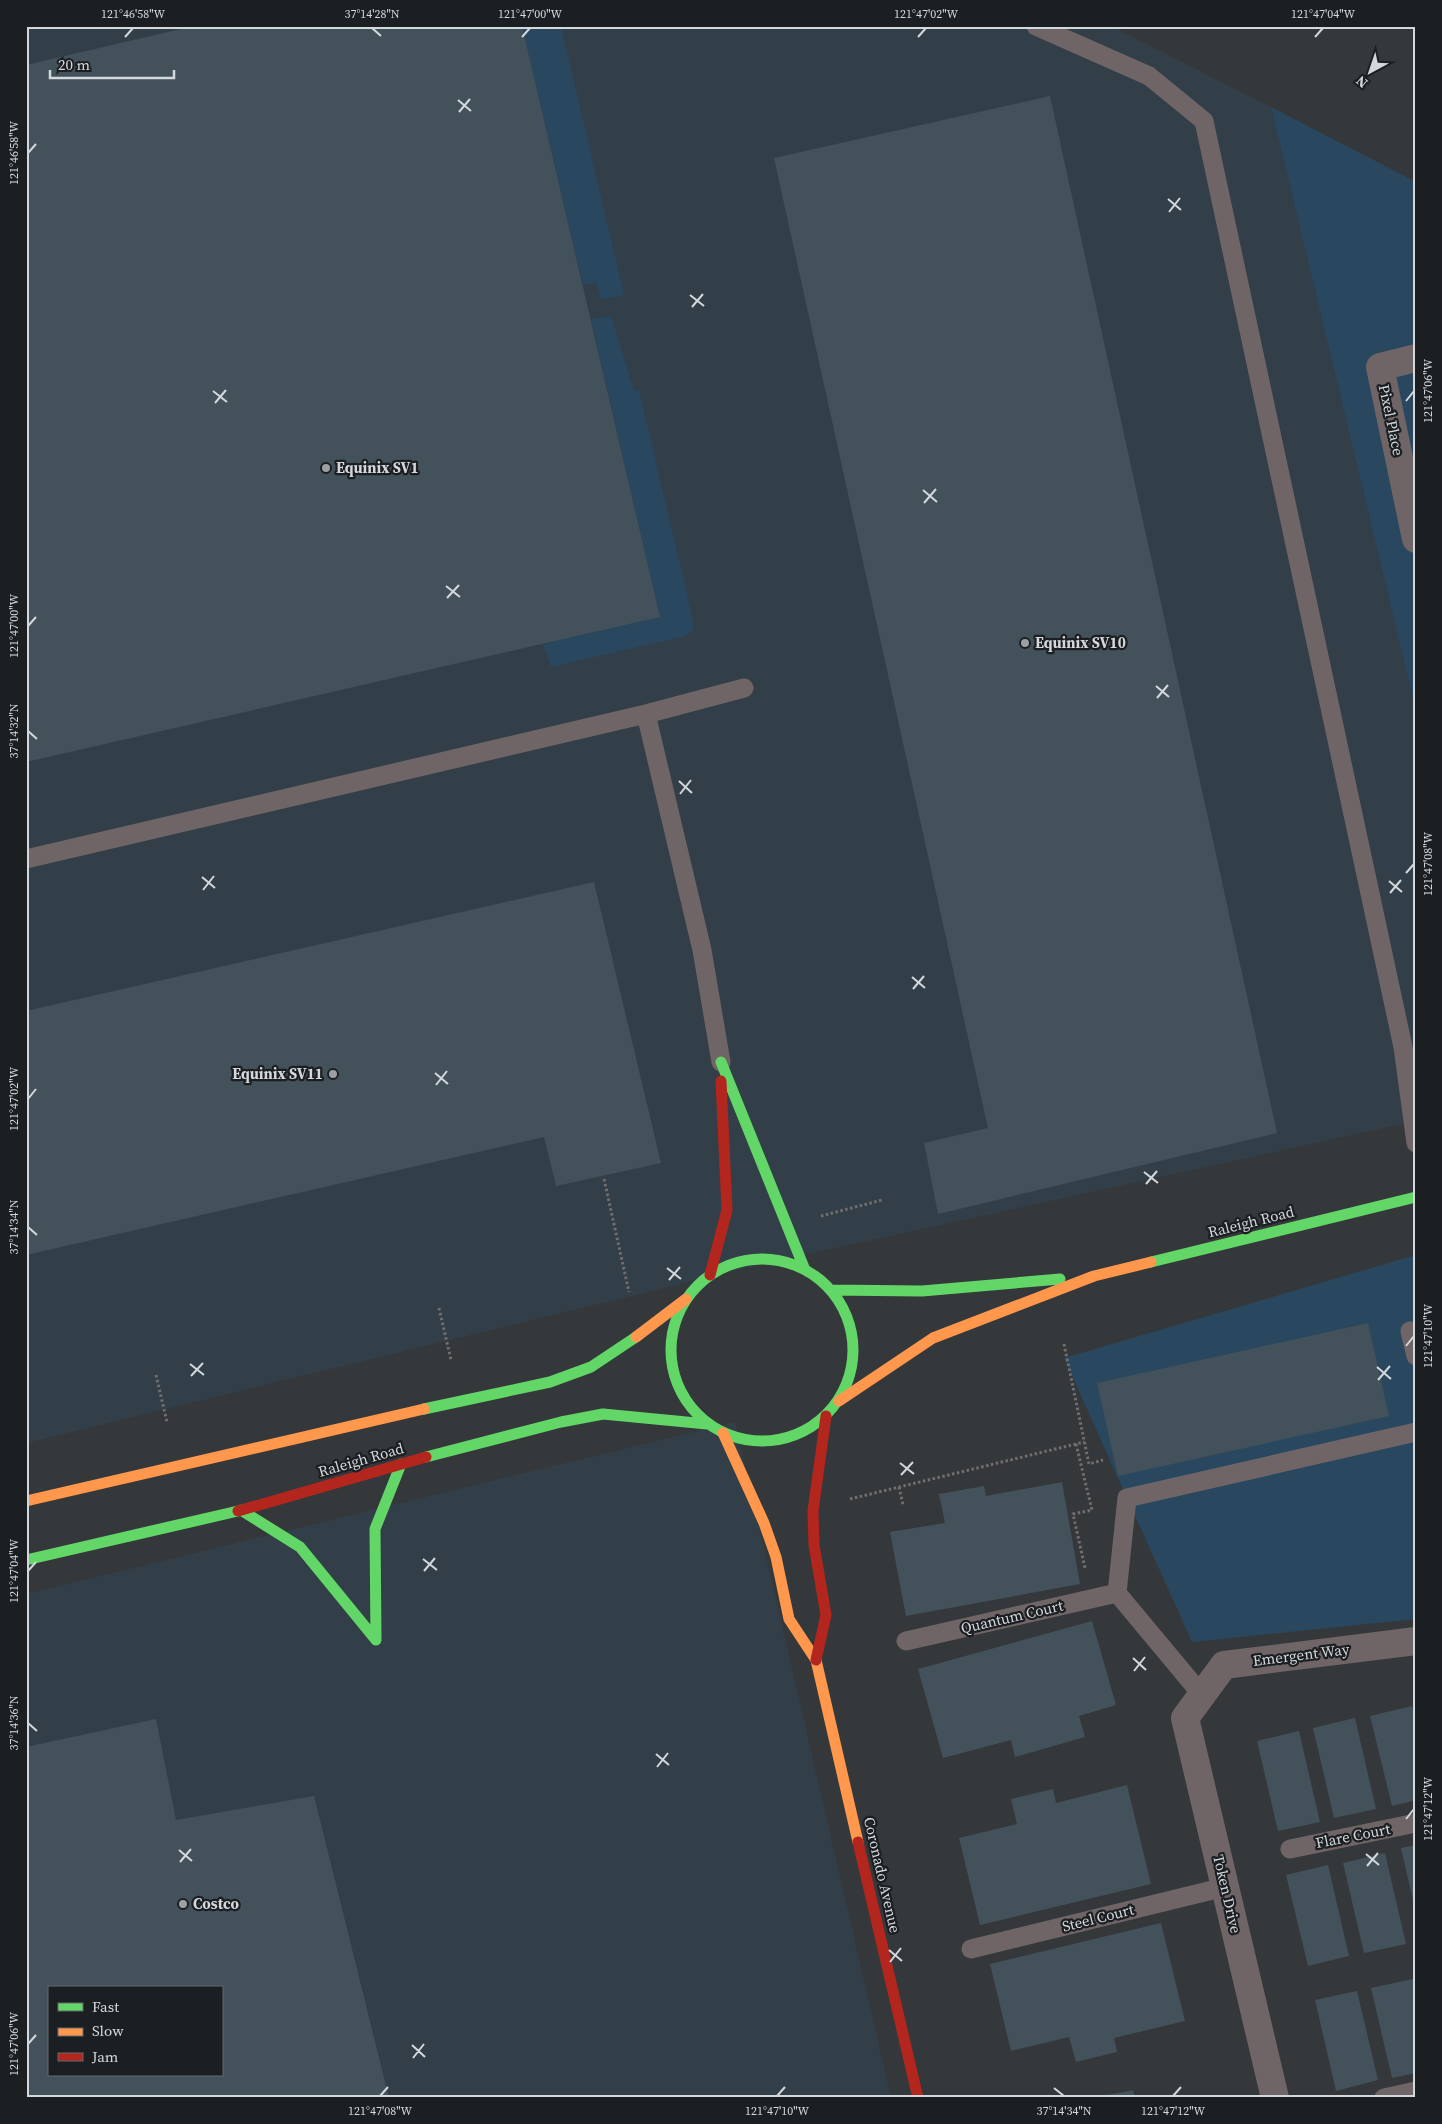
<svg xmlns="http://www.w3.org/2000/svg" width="1442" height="2124" viewBox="0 0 1442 2124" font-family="'Source Serif 4',serif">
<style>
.built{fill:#333f48;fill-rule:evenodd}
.green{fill:#29485f}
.building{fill:#43515b;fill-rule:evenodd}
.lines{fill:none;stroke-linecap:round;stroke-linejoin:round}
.path{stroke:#726d6e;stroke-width:3;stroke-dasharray:2.5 2.5;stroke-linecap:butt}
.lane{stroke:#706566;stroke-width:19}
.street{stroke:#706566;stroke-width:28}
.fast{stroke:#63d668;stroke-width:11}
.slow{stroke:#ff974d;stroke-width:11}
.jam{stroke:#b3261e;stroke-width:11}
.ticks{fill:none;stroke:#d3d8dc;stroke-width:2}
.poi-dot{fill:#9ba0a4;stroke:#1c1f22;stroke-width:2}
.labels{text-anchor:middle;stroke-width:4.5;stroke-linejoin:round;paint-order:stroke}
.street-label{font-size:15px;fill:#d3d8dc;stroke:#1c1f22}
.poi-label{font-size:15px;font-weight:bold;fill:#d3d8dc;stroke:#1c1f22;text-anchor:start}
.neatline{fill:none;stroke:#d3d8dc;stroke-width:2}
.ticks-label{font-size:12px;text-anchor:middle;fill:#d3d8dc}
</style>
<rect width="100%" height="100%" fill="#34383b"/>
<path class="built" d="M 26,26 L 1111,26 L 1271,107 L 1416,711 L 1416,1121 L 771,1262 L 26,1443 Z
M 735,1422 L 891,2098 L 26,2098 L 26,1594 ZM 49,1988 L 221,1988 L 221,2075 L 49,2075 Z"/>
<path class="green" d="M 522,26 L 561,26 L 624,295 L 601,300 L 596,282 L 583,285 Z
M 1271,107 L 1416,182 L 1416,711 Z
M 611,316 L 634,391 L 639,390 L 694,624 L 693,631 L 685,636 L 551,667 L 543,644 L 660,617 L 591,319 Z
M 1416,1255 L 1416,1619 L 1192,1642 L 1064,1358 Z"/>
<path class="building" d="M 194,26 L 522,26 L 660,617 L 26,762 L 26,65 Z
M 1050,96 L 1277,1133 L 938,1214 L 924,1143 L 988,1128 L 774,158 Z
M 594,882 L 661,1163 L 556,1186 L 544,1137 L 26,1255 L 26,1011 Z
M 1368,1323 L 1389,1416 L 1118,1476 L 1097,1383 Z
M 1062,1482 L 1080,1584 L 906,1616 L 890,1532 L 945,1523 L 939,1494 L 984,1486 L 986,1496 Z
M 1092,1621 L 1116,1705 L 1079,1716 L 1085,1737 L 1015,1757 L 1011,1740 L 943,1758 L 918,1669 Z
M 1412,1706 L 1416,1721 L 1416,1800 L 1392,1806 L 1370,1716 Z
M 1355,1718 L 1376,1809 L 1334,1818 L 1313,1728 Z
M 156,1719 L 176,1820 L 314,1796 L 389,2098 L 26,2098 L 26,1747 ZM 49,1988 L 221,1988 L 221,2075 L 49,2075 Z
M 1299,1731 L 1320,1822 L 1278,1831 L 1257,1741 Z
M 1127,1785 L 1151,1884 L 980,1925 L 959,1838 L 1017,1824 L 1011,1799 L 1053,1789 L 1056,1803 Z
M 1416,1845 L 1416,1909 L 1415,1909 L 1401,1848 Z
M 1385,1853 L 1406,1944 L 1364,1953 L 1343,1863 Z
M 1328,1865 L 1349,1956 L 1308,1966 L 1286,1875 Z
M 1161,1923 L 1185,2021 L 1114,2038 L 1117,2052 L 1076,2062 L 1069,2037 L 1011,2051 L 990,1964 Z
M 1413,1979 L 1416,1992 L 1416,2073 L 1392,2078 L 1371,1988 Z
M 1357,1991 L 1378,2080 L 1336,2091 L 1315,2000 Z
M 1133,2090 L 1135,2098 L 1097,2098 L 1097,2097 Z"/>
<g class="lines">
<path class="path" d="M 604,1179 L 629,1292
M 821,1216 L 882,1200
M 439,1308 L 451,1360
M 1064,1344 L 1089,1464 L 1103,1460
M 156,1375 L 167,1422
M 1076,1444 L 1092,1510 L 1073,1514 L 1085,1568
M 899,1487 L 903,1505
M 850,1499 L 1084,1442"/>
<path class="lane" d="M 1036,26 L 1149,76 L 1204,121 L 1403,1047 L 1416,1143
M 646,714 L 702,950 L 721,1062
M 26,859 L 646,714 L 744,688
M 1410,1331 L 1416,1356
M 906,1641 L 1117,1593
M 1202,1695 L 1117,1593 L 1127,1498 L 1416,1432
M 1290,1849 L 1416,1823
M 971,1949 L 1225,1887
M 1384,2098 L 1416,2091"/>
<path class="street" d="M 1416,358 L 1380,367 L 1416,539
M 1275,2098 L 1185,1718 L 1224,1665 L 1416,1641"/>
<path class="fast" d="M 721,1062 L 805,1270
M671 1350a91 91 0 1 1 182 0a91 91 0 1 1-182 0Z
M 1151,1262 L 1416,1197
M 831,1290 L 922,1291 L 1060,1279
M 424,1409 L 550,1382 L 591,1367 L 636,1337
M 426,1457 L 561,1422 L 603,1414 L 707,1424
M 241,1510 L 300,1547 L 376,1640
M 26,1560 L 238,1511
M 376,1640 L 375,1529 L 401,1464"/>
<path class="slow" d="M 636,1337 L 686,1299
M 839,1401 L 933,1338 L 1094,1276 L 1151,1262
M 723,1433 L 764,1523 L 776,1557 L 789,1619 L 816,1660 L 858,1842
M 26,1501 L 424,1409"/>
<path class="jam" d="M 710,1275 L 727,1210 L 721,1081
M 238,1511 L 426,1457
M 816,1660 L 826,1615 L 814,1545 L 813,1511 L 826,1416
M 858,1842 L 918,2098"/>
</g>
<path class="ticks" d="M 372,28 L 381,36M 125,37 L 133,28M 522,37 L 530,28M 918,37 L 926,28M 1315,37 L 1323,28M 458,100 L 471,111M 459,112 L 470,99M 28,153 L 36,144M 1168,199 L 1181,210M 1169,212 L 1180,198M 690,295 L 704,306M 692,307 L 703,294M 213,391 L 227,402M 1406,401 L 1414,391M 215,403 L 226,390M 923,490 L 937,502M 924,503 L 936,489M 446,586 L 460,597M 447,598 L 459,585M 28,626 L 36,617M 1156,686 L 1169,697M 1157,698 L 1168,685M 28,731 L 37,739M 679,781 L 692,793M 680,794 L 691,780M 1406,873 L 1414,864M 202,877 L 215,888M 1389,881 L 1402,892M 203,890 L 214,876M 1390,893 L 1401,880M 912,977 L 925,988M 913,989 L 924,976M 435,1073 L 448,1084M 436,1085 L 447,1071M 28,1099 L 36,1089M 1144,1172 L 1158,1183M 1146,1184 L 1157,1171M 28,1227 L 37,1235M 667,1268 L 681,1279M 669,1280 L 680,1267M 1406,1346 L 1414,1336M 190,1364 L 204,1375M 1377,1367 L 1391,1379M 191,1376 L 203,1363M 1378,1380 L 1390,1366M 900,1463 L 914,1474M 901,1475 L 913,1462M 423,1559 L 437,1570M 28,1571 L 36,1562M 424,1571 L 435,1558M 1133,1658 L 1146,1670M 1134,1671 L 1145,1657M 28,1723 L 37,1731M 656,1754 L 669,1765M 657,1767 L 668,1753M 1406,1819 L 1414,1809M 179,1850 L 192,1861M 1366,1854 L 1379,1865M 180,1862 L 191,1849M 1367,1866 L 1378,1853M 889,1950 L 902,1961M 890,1962 L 901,1948M 28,2044 L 36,2035M 412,2045 L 425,2057M 413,2058 L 424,2044M 1054,2088 L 1064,2096M 380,2096 L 388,2087M 777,2096 L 785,2087M 1173,2096 L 1181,2087"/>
<g class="poi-dot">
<circle cx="326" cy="468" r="5"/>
<circle cx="1025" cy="643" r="5"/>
<circle cx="333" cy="1074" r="5"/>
<circle cx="183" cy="1904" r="5"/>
</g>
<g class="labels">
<g class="street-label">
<text transform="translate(1391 420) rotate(78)" y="5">Pixel Place</text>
<text transform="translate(1251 1222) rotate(-14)" y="5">Raleigh Road</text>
<text transform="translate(361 1460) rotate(-16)" y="5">Raleigh Road</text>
<text transform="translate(1012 1617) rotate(-13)" y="5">Quantum Court</text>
<text transform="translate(1301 1655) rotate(-7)" y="5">Emergent Way</text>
<text transform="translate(1353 1836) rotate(-11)" y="5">Flare Court</text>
<text transform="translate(882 1875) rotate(77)" y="5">Coronado Avenue</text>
<text transform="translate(1227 1894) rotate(77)" y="5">Token Drive</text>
<text transform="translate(1098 1918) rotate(-14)" y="5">Steel Court</text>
</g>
<g class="poi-label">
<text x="336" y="473">Equinix SV1</text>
<text x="1035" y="648">Equinix SV10</text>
<text x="323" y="1079" text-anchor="end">Equinix SV11</text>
<text x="193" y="1909">Costco</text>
</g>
</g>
<rect width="1442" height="2124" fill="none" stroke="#1c1f22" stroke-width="55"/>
<rect x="48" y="1986" width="175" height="90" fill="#1c1f22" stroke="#65696c"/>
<rect x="58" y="2003" width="25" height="8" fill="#63d668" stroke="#65696c"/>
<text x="92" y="2012" font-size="15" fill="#d3d8dc">Fast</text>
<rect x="58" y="2028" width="25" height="8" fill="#ff974d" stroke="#65696c"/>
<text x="92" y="2036" font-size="15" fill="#d3d8dc">Slow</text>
<rect x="58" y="2053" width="25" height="8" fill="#b3261e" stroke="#65696c"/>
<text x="92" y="2062" font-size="15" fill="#d3d8dc">Jam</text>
<g transform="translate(1370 72) rotate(220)" stroke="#1c1f22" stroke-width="4" paint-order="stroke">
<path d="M0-4L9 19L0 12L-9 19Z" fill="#d3d8dc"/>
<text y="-8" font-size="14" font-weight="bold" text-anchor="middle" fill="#d3d8dc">N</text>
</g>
<path d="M50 70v8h124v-8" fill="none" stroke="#d3d8dc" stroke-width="2.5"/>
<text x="58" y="70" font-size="15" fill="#d3d8dc" stroke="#1c1f22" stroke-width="4" paint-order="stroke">20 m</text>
<rect x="28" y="28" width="1386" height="2068" class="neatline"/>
<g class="ticks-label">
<text x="133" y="18">121°46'58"W</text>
<text x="372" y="18">37°14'28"N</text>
<text x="530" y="18">121°47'00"W</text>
<text x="926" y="18">121°47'02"W</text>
<text x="1323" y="18">121°47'04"W</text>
<text transform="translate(14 153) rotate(-90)" y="4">121°46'58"W</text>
<text transform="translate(1428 391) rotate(-90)" y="4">121°47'06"W</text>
<text transform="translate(14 626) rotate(-90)" y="4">121°47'00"W</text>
<text transform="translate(14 731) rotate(-90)" y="4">37°14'32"N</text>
<text transform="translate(1428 864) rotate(-90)" y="4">121°47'08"W</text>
<text transform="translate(14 1099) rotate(-90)" y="4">121°47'02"W</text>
<text transform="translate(14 1227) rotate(-90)" y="4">37°14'34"N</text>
<text transform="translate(1428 1336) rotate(-90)" y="4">121°47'10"W</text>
<text transform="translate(14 1571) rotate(-90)" y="4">121°47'04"W</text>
<text transform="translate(14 1723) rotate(-90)" y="4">37°14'36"N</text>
<text transform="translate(1428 1809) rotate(-90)" y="4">121°47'12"W</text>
<text transform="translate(14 2044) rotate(-90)" y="4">121°47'06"W</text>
<text x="380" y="2115">121°47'08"W</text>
<text x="777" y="2115">121°47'10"W</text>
<text x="1064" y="2115">37°14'34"N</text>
<text x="1173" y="2115">121°47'12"W</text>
</g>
</svg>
